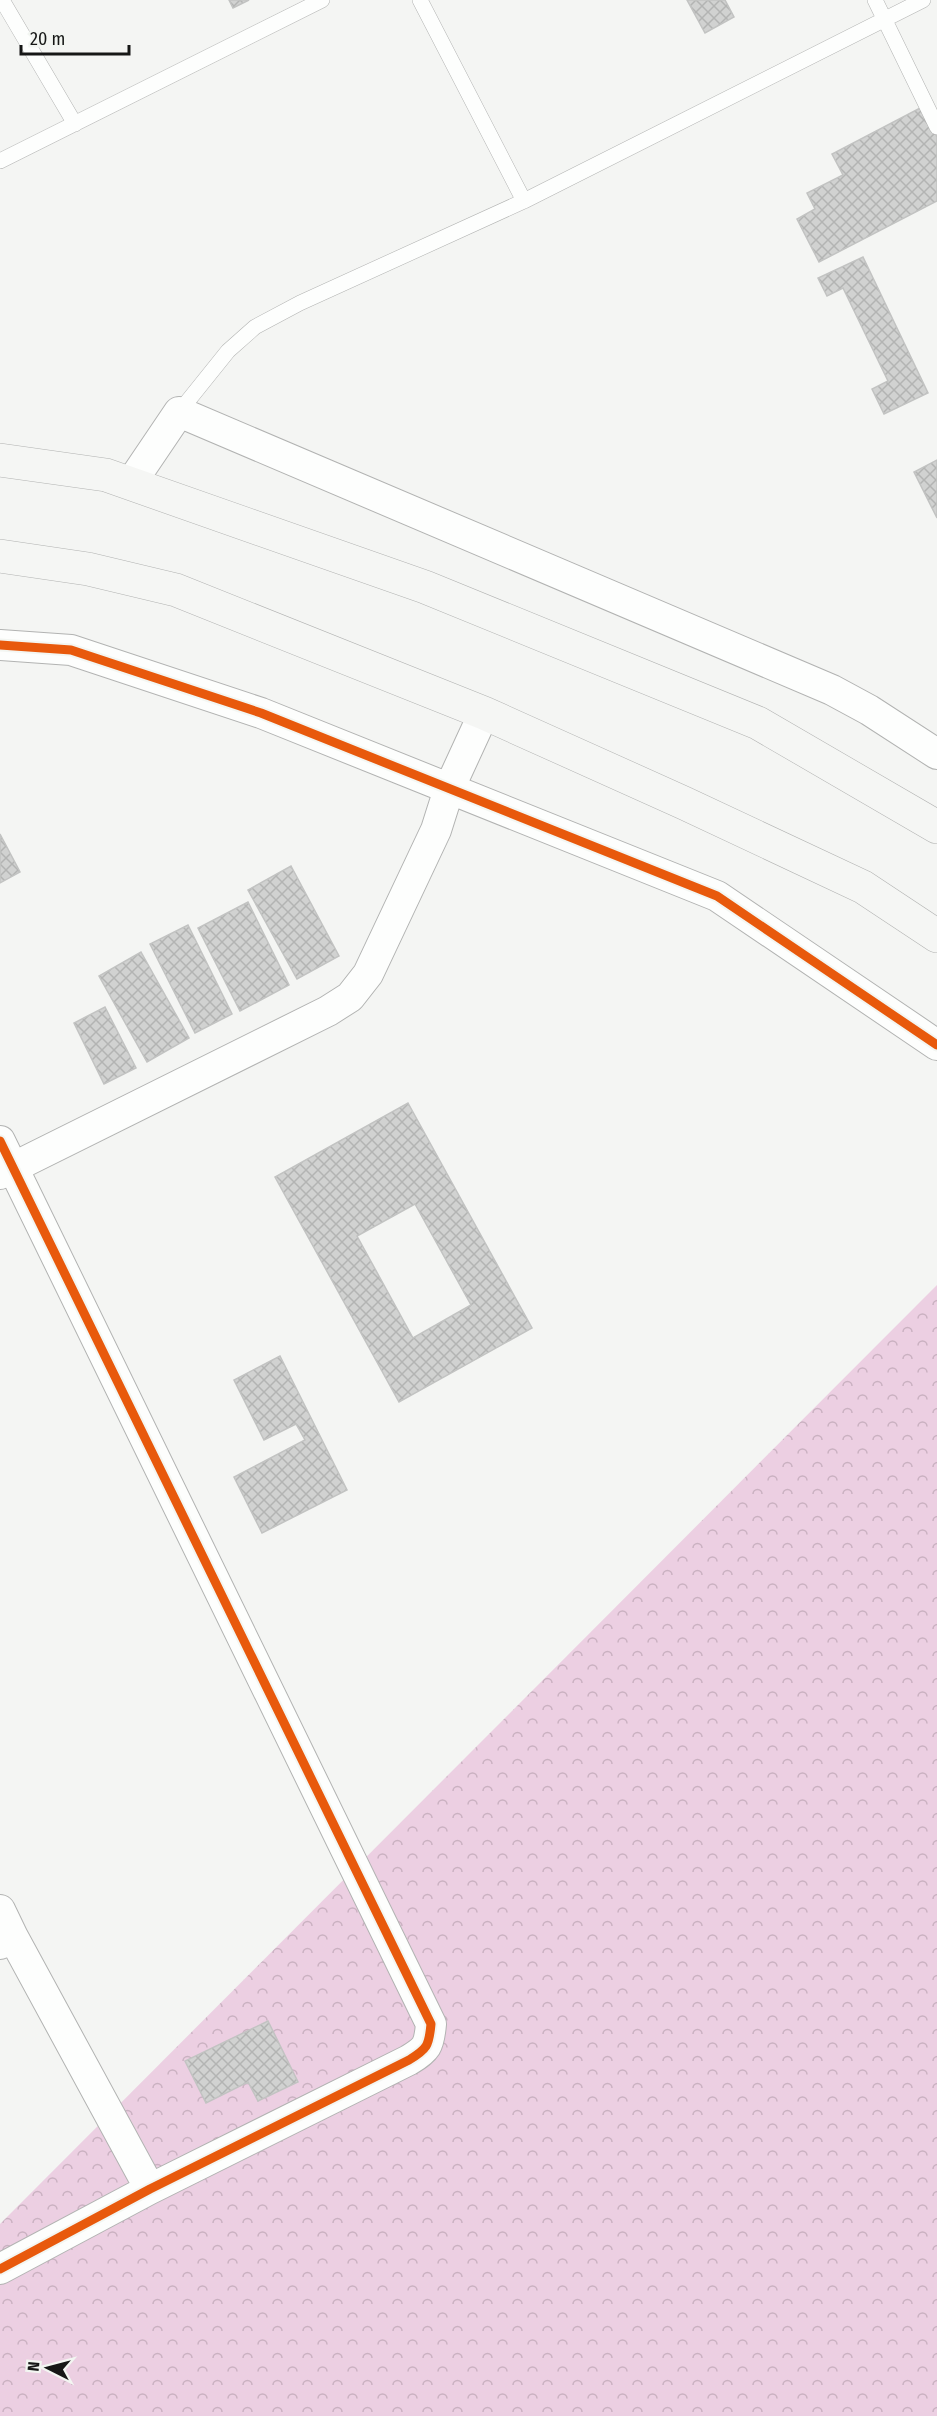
<svg xmlns="http://www.w3.org/2000/svg" width="937" height="2416" viewBox="0 0 937 2416" font-family="'Fira Sans Condensed',sans-serif">
<style>
.forest{fill:url(#forest-crowns)}
.building{fill:url(#building-cross-hatch);stroke:#c2c3c2;stroke-width:1.5;fill-rule:evenodd}
.lines{fill:none;stroke-linecap:round;stroke-linejoin:round}
.lane-casing{stroke:#b2b3b2;stroke-width:16}
.street-casing{stroke:#b2b3b2;stroke-width:32}
.secondary-casing{stroke:#b2b3b2;stroke-width:34}
.lane{stroke:#fdfefd;stroke-width:15}
.street{stroke:#fdfefd;stroke-width:30}
.secondary{stroke:#f5f6f4;stroke-width:33}
.cycleway-casing{stroke:#f3f6f2;stroke-width:13}
.cycleway{stroke:#e8590c;stroke-width:9}
</style>
<defs>
<pattern id="forest-crowns" width="20" height="18" patternUnits="userSpaceOnUse" patternTransform="scale(1.5)"><rect width="20" height="18" fill="#eccfe2"/><path d="M2 6a3 3 0 1 1 6 0M12 15a3 3 0 1 1 6 0" fill="none" stroke="#cab1c1"/></pattern>
<pattern id="building-cross-hatch" width="8" height="8" patternUnits="userSpaceOnUse" patternTransform="scale(1.5)"><rect width="8" height="8" fill="#d1d2d1"/><path d="M0 0l8 8M0 8l8-8" fill="none" stroke="#b3b4b3"/></pattern>
</defs>
<rect width="100%" height="100%" fill="#f4f5f3"/>
<path class="forest" d="M 937,1285 L 937,2416 L 0,2416 L 0,2224 Z"/>
<path class="building" d="M 229,0 L 249,0 L 233,8 Z
M 687,0 L 725,0 L 734,17 L 705,33 Z
M 922,107 L 937,137 L 937,201 L 819,262 L 797,219 L 815,209 L 807,193 L 843,175 L 832,154 Z
M 863,257 L 928,393 L 884,414 L 872,389 L 888,381 L 843,288 L 827,296 L 818,278 Z
M 937,460 L 937,518 L 914,472 Z
M 0,834 L 20,872 L 0,883 Z
M 291,866 L 339,956 L 297,979 L 248,890 Z
M 248,902 L 289,985 L 240,1011 L 198,928 Z
M 188,925 L 232,1014 L 195,1033 L 150,944 Z
M 141,952 L 189,1038 L 147,1062 L 99,976 Z
M 105,1007 L 136,1068 L 104,1084 L 74,1023 Z
M 408,1103 L 532,1328 L 399,1402 L 275,1177 ZM 415,1204 L 471,1305 L 413,1338 L 357,1236 Z
M 280,1356 L 347,1490 L 262,1533 L 234,1477 L 305,1440 L 296,1424 L 264,1440 L 234,1380 Z
M 268,2021 L 298,2082 L 258,2101 L 248,2082 L 206,2103 L 185,2061 Z"/>
<g class="lines">
<g class="lane-casing">
<path id="lane" d="M 2,0 L 75,124
M 420,0 L 524,201
M 875,0 L 937,127
M 0,161 L 322,0
M 179,412 L 228,351 L 255,327 L 300,303 L 524,201 L 923,0"/>
</g>
<g class="street-casing">
<path id="street" d="M 131,483 L 179,412 L 832,690 L 869,710 L 937,754
M 0,645 L 71,650 L 261,713 L 717,896 L 937,1045
M 0,1141 L 431,2024 C 429,2046 427,2049 409,2060 L 150,2189 L 0,2269
M 0,1174 L 328,1011 L 350,997 L 368,974 L 436,830 L 449,789 L 484,713
M 0,1910 L 13,1937 L 0,1944
M 13,1937 L 150,2189"/>
</g>
<g class="secondary-casing">
<path id="secondary" d="M 0,460 L 106,475 L 425,587 L 758,723 L 937,827
M 0,556 L 88,569 L 176,590 L 484,713 L 684,803 L 863,887 L 937,936"/>
</g>
<use href="#lane" class="lane"/>
<use href="#street" class="street"/>
<use href="#secondary" class="secondary"/>
<g class="cycleway-casing">
<path id="cycleway" d="M 0,645 L 71,650 L 261,713 L 717,896 L 937,1045
M 0,1141 L 431,2024 C 429,2046 427,2049 409,2060 L 150,2189 L 0,2269"/>
</g>
<use href="#cycleway" class="cycleway"/>
</g>
<g transform="translate(48 2368) rotate(276)" stroke="#f3f6f2" stroke-width="4.5" paint-order="stroke">
<path d="M0-4.5L10 22L0 15L-10 22Z" fill="#161716"/>
<text y="-9" font-size="16" font-weight="bold" text-anchor="middle" fill="#161716">N</text>
</g>
<path d="M21 45v9h108v-9" fill="none" stroke="#161716" stroke-width="3"/>
<text x="30" y="45" font-size="18" fill="#161716" stroke="#f3f6f2" stroke-width="4.5" paint-order="stroke">20 m</text>
</svg>
